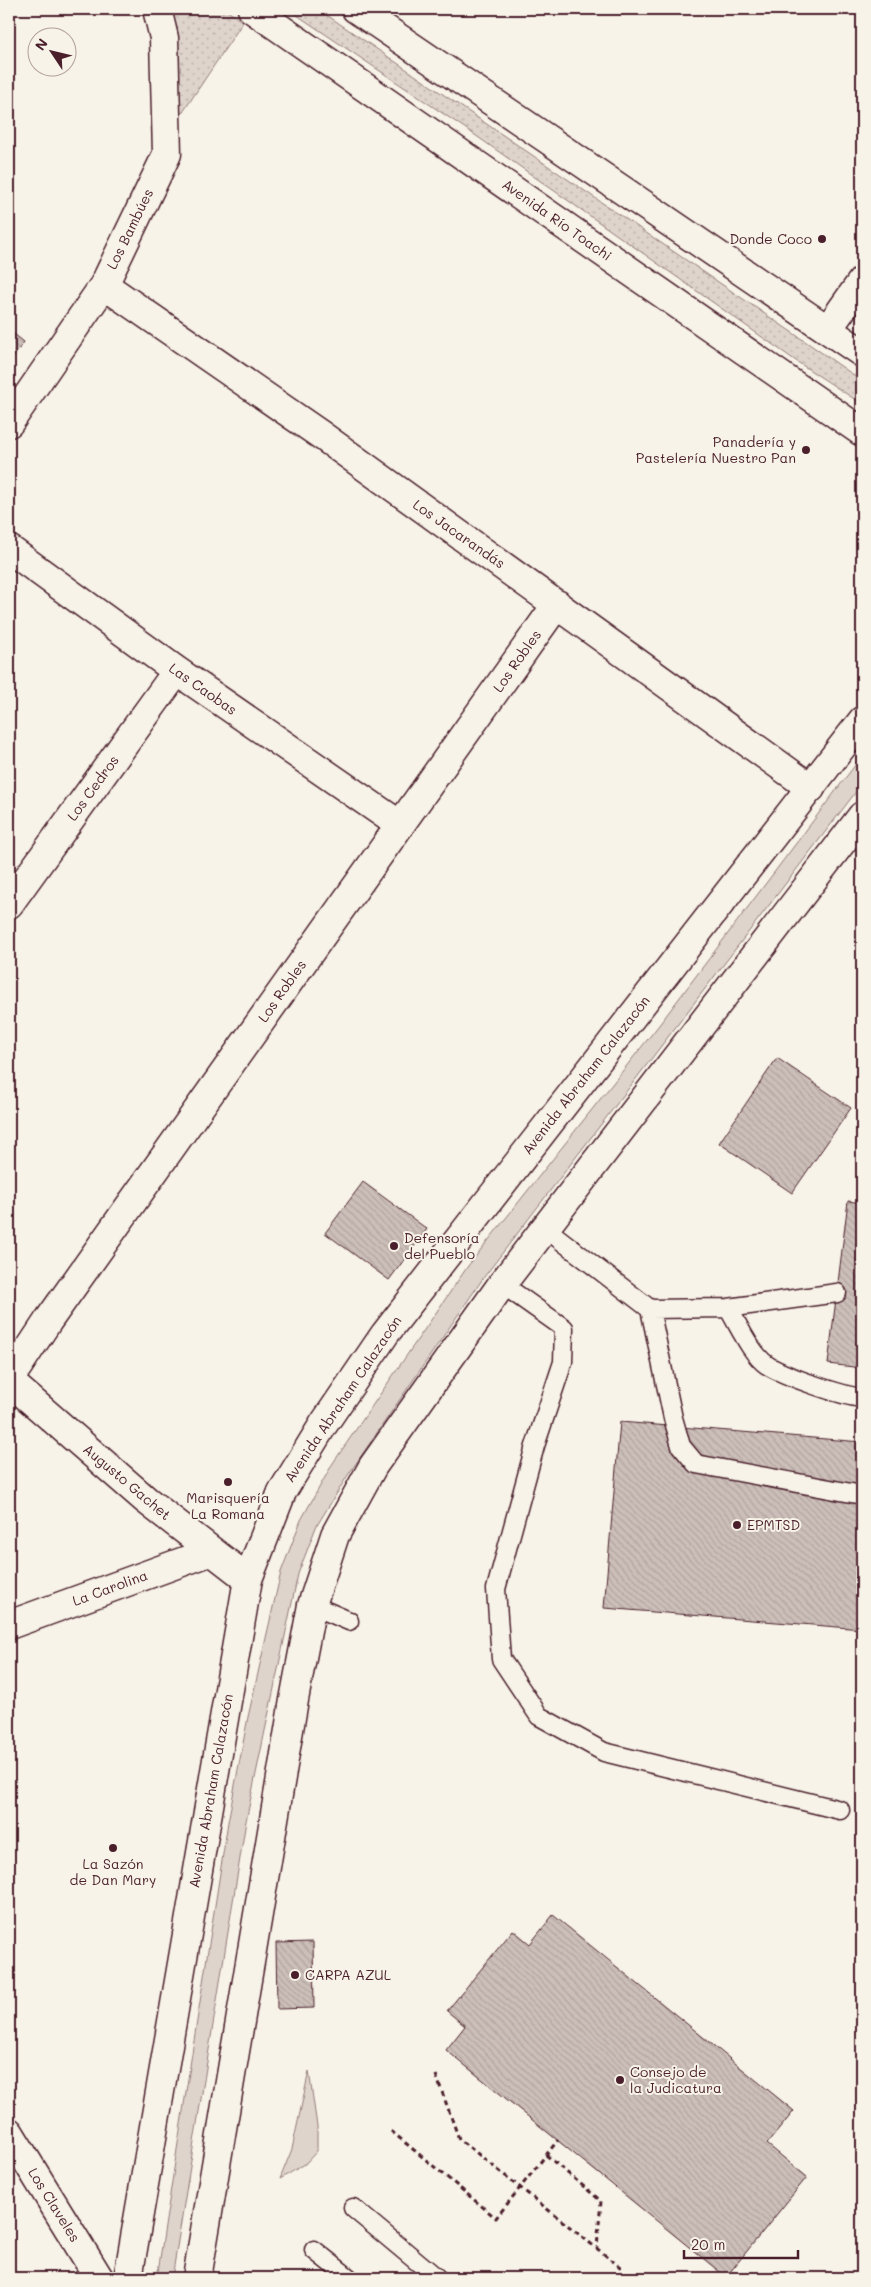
<svg xmlns="http://www.w3.org/2000/svg" width="871" height="2287" viewBox="0 0 871 2287" font-family="Mali,sans-serif">
<style>
.grass{fill:#ded4cc;stroke:#947a7c}
.park{fill:url(#park-dots);stroke:#947a7c}
.building{fill:url(#building-back-hatch);stroke:#4a1f2b}
.lines{fill:none;stroke-linecap:round;stroke-linejoin:round}
.service-casing{stroke:#4a1f2b;stroke-width:21}
.minor-casing{stroke:#4a1f2b;stroke-width:31}
.secondary-casing{stroke:#4a1f2b;stroke-width:31}
.path{stroke:#4a1f2b;stroke-width:3;stroke-dasharray:5 4;stroke-linecap:butt}
.service{stroke:#f7f3e8;stroke-width:18}
.minor{stroke:#f7f3e8;stroke-width:28}
.secondary{stroke:#f7f3e8;stroke-width:28}
.poi-dot{fill:#4a1f2b;stroke:#f7f3e8;stroke-width:2}
.labels{text-anchor:middle;stroke-width:4;stroke-linejoin:round;paint-order:stroke}
.street-label{font-size:14px;fill:#4a1f2b;stroke:#f7f3e8}
.poi-label{font-size:14px;fill:#4a1f2b;stroke:#f7f3e8;text-anchor:start}
</style>
<defs>
<pattern id="park-dots" width="8" height="8" patternUnits="userSpaceOnUse" patternTransform="scale(1.25)"><rect width="8" height="8" fill="#ded4cc"/><path d="M2 2h.1M6 6h.1" fill="none" stroke="#c0b6af" stroke-width="1.8" stroke-linecap="round"/></pattern>
<pattern id="building-back-hatch" width="6" height="6" patternUnits="userSpaceOnUse" patternTransform="scale(1.25)"><rect width="6" height="6" fill="#ccbfb9"/><path d="M-1 5l2 2M0 0l6 6M5-1l2 2" fill="none" stroke="#b1a49f"/></pattern>
</defs>
<rect width="100%" height="100%" fill="#f7f3e8"/>
<filter id="ink" filterUnits="userSpaceOnUse"><feTurbulence type="fractalNoise" baseFrequency=".02" numOctaves="2"/><feDisplacementMap in="SourceGraphic" scale="10" xChannelSelector="R" yChannelSelector="G"/><feConvolveMatrix kernelMatrix="1 2 1 2 8 2 1 2 1" color-interpolation-filters="sRGB"/></filter>
<g filter="url(#ink)">
<path class="grass" d="M 862,756 L 862,784 L 484,1277 L 348,1475 L 316,1527 L 298,1574 L 246,1821 L 172,2278 L 157,2278 L 228,1822 L 248,1717 L 281,1572 L 301,1520 L 333,1463 L 468,1266 L 659,1025 Z
M 309,2071 L 317,2126 L 317,2151 L 305,2164 L 280,2179 L 292,2149 Z"/>
<path class="park" d="M 171,9 L 225,9 L 243,22 L 177,121 L 176,35 Z
M 288,9 L 318,9 L 812,346 L 862,381 L 862,404 L 799,363 L 475,135 Z"/>
<path class="building" d="M 9,330 L 24,342 L 9,363 Z
M 777,1058 L 851,1108 L 792,1193 L 719,1143 Z
M 363,1182 L 427,1229 L 389,1280 L 325,1233 Z
M 848,1201 L 862,1203 L 862,1368 L 828,1364 Z
M 620,1422 L 862,1442 L 862,1629 L 604,1608 Z
M 553,1915 L 794,2111 L 767,2144 L 807,2177 L 726,2277 L 446,2050 L 465,2026 L 447,2011 L 513,1930 L 530,1944 Z
M 313,1942 L 314,2008 L 277,2009 L 276,1943 Z"/>
<g class="lines">
<g class="service-casing">
<path id="service" d="M 545,1228 L 650,1309 L 728,1308 L 837,1293
M 502,1284 L 564,1328 L 563,1362 L 535,1446 L 496,1589 L 501,1659 L 539,1716 L 604,1752 L 840,1810
M 728,1308 C 738,1324 751,1354 767,1365 C 784,1376 843,1396 862,1398
M 650,1309 L 673,1418 L 681,1446 L 696,1464 L 862,1495
M 312,1605 L 349,1621
M 353,2208 L 437,2278
M 314,2250 L 349,2278"/>
</g>
<g class="minor-casing">
<path id="minor" d="M 104,285 L 321,435 L 811,788
M 828,329 L 862,281
M 9,423 L 104,285 L 167,154 L 164,38 L 157,9
M 9,549 L 177,671 L 400,825
M 9,904 L 177,671
M 9,1380 L 48,1321 L 557,604
M 9,1381 L 146,1500 L 248,1579
M 9,1625 L 212,1551
M 9,2132 L 99,2278"/>
</g>
<g class="secondary-casing">
<path id="secondary" d="M 252,9 L 862,432
M 356,9 L 862,353
M 128,2278 L 248,1579 L 282,1492 L 323,1425 L 385,1334 L 862,721
M 197,2278 L 294,1700 L 312,1605 L 335,1535 L 373,1466 L 502,1284 L 862,816"/>
</g>
<path class="path" d="M 436,2075 L 459,2139 L 624,2270
M 391,2131 L 496,2218 L 558,2140
M 546,2155 L 601,2201 L 597,2247"/>
<use href="#service" class="service"/>
<use href="#minor" class="minor"/>
<use href="#secondary" class="secondary"/>
</g>
</g>
<g class="poi-dot">
<circle cx="822" cy="239" r="5"/>
<circle cx="806" cy="450" r="5"/>
<circle cx="394" cy="1246" r="5"/>
<circle cx="228" cy="1482" r="5"/>
<circle cx="737" cy="1525" r="5"/>
<circle cx="113" cy="1848" r="5"/>
<circle cx="295" cy="1975" r="5"/>
<circle cx="620" cy="2080" r="5"/>
</g>
<g class="labels">
<g class="street-label">
<text transform="translate(557 220) rotate(35)" y="5">Avenida Río Toachi</text>
<text transform="translate(130 229) rotate(-64)" y="5">Los Bambúes</text>
<text transform="translate(459 534) rotate(35)" y="5">Los Jacarandás</text>
<text transform="translate(517 661) rotate(-55)" y="5">Los Robles</text>
<text transform="translate(203 689) rotate(35)" y="5">Las Caobas</text>
<text transform="translate(93 788) rotate(-54)" y="5">Los Cedros</text>
<text transform="translate(282 991) rotate(-55)" y="5">Los Robles</text>
<text transform="translate(586 1075) rotate(-52)" y="5">Avenida Abraham Calazacón</text>
<text transform="translate(343 1399) rotate(-56)" y="5">Avenida Abraham Calazacón</text>
<text transform="translate(127 1482) rotate(40)" y="5">Augusto Gachet</text>
<text transform="translate(110 1588) rotate(-20)" y="5">La Carolina</text>
<text transform="translate(211 1791) rotate(-80)" y="5">Avenida Abraham Calazacón</text>
<text transform="translate(54 2205) rotate(58)" y="5">Los Claveles</text>
</g>
<g class="poi-label">
<text x="812" y="244" text-anchor="end">Donde Coco</text>
<text x="796" y="447" text-anchor="end">Panadería y<tspan x="796" dy="16">Pastelería Nuestro Pan</tspan></text>
<text x="404" y="1243">Defensoría<tspan x="404" dy="16">del Pueblo</tspan></text>
<text x="228" y="1503" text-anchor="middle">Marisquería<tspan x="228" dy="16">La Romana</tspan></text>
<text x="747" y="1530">EPMTSD</text>
<text x="113" y="1869" text-anchor="middle">La Sazón<tspan x="113" dy="16">de Dan Mary</tspan></text>
<text x="305" y="1980">CARPA AZUL</text>
<text x="630" y="2077">Consejo de<tspan x="630" dy="16">la Judicatura</tspan></text>
</g>
</g>
<rect width="871" height="2287" fill="none" stroke="#f7f3e8" stroke-width="30"/>
<rect x="15" y="15" width="841" height="2257" fill="none" stroke="#4a1f2b" stroke-width="2" filter="url(#ink)"/>
<g transform="translate(52 52) rotate(305)"><circle r="24" fill="#f7f3e8" stroke="#b29e9c"/>
<path d="M0-4L9 19L0 12L-9 19Z" fill="#4a1f2b"/>
<text y="-8" font-size="14" font-weight="bold" text-anchor="middle" fill="#4a1f2b">N</text>
</g>
<path d="M684 2250v8h114v-8" fill="none" stroke="#4a1f2b" stroke-width="2.5"/>
<text x="691" y="2250" font-size="15" fill="#4a1f2b" stroke="#f7f3e8" stroke-width="4" paint-order="stroke">20 m</text>
</svg>
